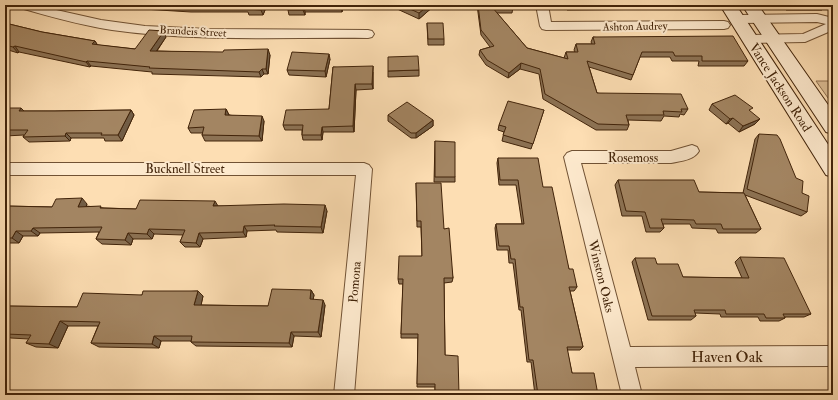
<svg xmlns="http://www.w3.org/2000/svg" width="838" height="400" viewBox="0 0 838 400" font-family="'IM FELL Double Pica',serif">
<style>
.green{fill:#ddbe96;stroke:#907150}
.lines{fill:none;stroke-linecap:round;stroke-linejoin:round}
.minor-casing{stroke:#715234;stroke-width:2}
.secondary-casing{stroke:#42240a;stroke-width:2}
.minor{fill:#feeace;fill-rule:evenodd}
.secondary{fill:#feeace;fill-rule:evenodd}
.wall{fill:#8c7254;stroke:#42240a}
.shaded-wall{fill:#725d45;stroke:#42240a}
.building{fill:#a38562;stroke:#42240a}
.labels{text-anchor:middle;stroke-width:4;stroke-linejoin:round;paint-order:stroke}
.far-street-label{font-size:11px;fill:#42240a;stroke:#feeace}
.street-label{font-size:13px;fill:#42240a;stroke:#feeace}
.near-street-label{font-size:16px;fill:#42240a;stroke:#feeace}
</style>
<rect width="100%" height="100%" fill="#fddeb3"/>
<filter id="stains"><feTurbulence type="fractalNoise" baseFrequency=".005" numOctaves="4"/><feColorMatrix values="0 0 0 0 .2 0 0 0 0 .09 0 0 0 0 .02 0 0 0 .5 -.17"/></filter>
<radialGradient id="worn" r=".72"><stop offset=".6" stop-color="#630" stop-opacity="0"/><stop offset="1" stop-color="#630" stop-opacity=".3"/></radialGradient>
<path class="green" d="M 816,81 L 833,81 L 833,105 Z"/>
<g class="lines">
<g class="minor-casing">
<path id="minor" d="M 15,5 L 34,5 L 101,20 L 145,26 L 208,29 L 368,30 L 372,31 L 374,34 L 372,37 L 368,38 C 283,37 196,42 112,30 C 80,25 48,16 17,7 Z
M 536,5 L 548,5 L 551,22 L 724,21 L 728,22 L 730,25 L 728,28 L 724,29 L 546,30 L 542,29 L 540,26 Z
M 817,14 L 833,18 L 833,30 L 805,42 L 750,43 L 746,42 L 744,39 L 746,36 L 750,35 L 803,34 L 826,24 L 817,22 L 738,23 L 734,22 L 732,19 L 734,16 L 738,15 Z
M 692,145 L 697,147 L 699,151 C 694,160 681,161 671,163 L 581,163 L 630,347 L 833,346 L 833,366 L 635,367 L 642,395 L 622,395 L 564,157 L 567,153 L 572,151 L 671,151 Z
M 5,163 L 364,163 L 369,165 L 372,169 L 354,395 L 334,395 L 356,175 L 5,175 Z"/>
</g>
<g class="secondary-casing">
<path id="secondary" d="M 720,5 L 736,5 L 833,152 L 833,177 L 826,175 Z
M 742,5 L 758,5 L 833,112 L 833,134 L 826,132 Z"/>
</g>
<use href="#minor" class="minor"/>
<use href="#secondary" class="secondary"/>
</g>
<path class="wall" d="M 116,5 L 267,5 L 263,15 L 249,15 L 248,12 L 191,12 L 143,9 Z
M 289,5 L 343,5 L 342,12 L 305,12 L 305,15 L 289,15 L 288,10 Z
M 353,5 L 367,5 L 367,7 L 353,7 Z
M 395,5 L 435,5 L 419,19 L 395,8 Z
M 477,5 L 513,5 L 513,7 L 512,13 L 497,13 L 527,48 L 564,58 L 566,52 L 575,52 L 574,50 L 576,44 L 592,44 L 591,42 L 593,37 L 748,61 L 744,66 L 698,66 L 699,61 L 672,61 L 670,57 L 640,57 L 631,80 L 589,67 L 597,93 L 688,109 L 684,115 L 680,114 L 679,117 L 664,116 L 661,121 L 628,120 L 629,125 L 627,130 L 596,130 L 543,99 L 539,74 L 520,69 L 508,78 L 486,65 L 479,55 L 480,50 L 490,47 L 481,35 Z
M 565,5 L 686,5 L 684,9 L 567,10 Z
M 782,5 L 826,5 L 822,10 L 786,10 Z
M 5,23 L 42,32 L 95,41 L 97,45 L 135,49 L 166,37 L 157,51 L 270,55 L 268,74 L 264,74 L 261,77 L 152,74 L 152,72 L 91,66 L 90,67 L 19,52 L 18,53 L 5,49 Z
M 427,23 L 444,39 L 444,45 L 428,45 Z
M 330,59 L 326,77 L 289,75 L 287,70 Z
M 333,67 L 373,72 L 373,89 L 356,90 L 354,132 L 323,132 L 322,140 L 303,140 L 302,135 L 302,130 L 285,130 L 283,125 L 329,109 Z
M 419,70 L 419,76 L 388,77 L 388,71 Z
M 712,104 L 750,111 L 755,124 L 739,132 L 728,123 L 726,124 L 709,110 Z
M 5,108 L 24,111 L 55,111 L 131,110 L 134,115 L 122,141 L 105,141 L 104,138 L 71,138 L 70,141 L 29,142 L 23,137 L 24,135 L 5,136 Z
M 226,109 L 229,115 L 264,121 L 262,141 L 205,141 L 202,135 L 203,133 L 191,133 L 188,128 Z
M 544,110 L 531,149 L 502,141 L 504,132 L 498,130 L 499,125 Z
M 388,115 L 433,120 L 433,126 L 416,138 L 411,138 L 388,121 Z
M 759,134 L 802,193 L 807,212 L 801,216 L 745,195 L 761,229 L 756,233 L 718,233 L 716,229 L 692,228 L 690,224 L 663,224 L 664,228 L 660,232 L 646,232 L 642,216 L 622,216 L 615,185 L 618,180 L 699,192 L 743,193 L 755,139 Z
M 435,141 L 455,177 L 455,182 L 434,182 Z
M 498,158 L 543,187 L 569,269 L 577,287 L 574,291 L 570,291 L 583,347 L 580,350 L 567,350 L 572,373 L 598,395 L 535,395 L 531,362 L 527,362 L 521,310 L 519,310 L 513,263 L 509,263 L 508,250 L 497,250 L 495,228 L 496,224 L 522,224 L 516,185 L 499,185 L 497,163 Z
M 416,183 L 444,229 L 453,278 L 452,282 L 444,283 L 445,355 L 459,395 L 435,395 L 435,387 L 417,387 L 418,338 L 401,338 L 401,334 L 403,284 L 399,284 L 398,279 L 422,256 L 421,227 L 417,227 Z
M 87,204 L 86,206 L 104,208 L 136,209 L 218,206 L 327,211 L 323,233 L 277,232 L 276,230 L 247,231 L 246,237 L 203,239 L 200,247 L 185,247 L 180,242 L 183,235 L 154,234 L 152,239 L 133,239 L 131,245 L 102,244 L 96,239 L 99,232 L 40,233 L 38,236 L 23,236 L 19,243 L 5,243 L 5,206 L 52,207 Z
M 740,257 L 811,314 L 804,317 L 785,317 L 785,318 L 779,321 L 760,321 L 758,317 L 721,317 L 720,314 L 695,313 L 696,316 L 691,320 L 648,320 L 632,262 L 635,258 L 657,264 L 683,277 L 742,278 L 735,262 Z
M 311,290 L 314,295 L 313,300 L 325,305 L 321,337 L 294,336 L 292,347 L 196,346 L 191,342 L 191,341 L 161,341 L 159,348 L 99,347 L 91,343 L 98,326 L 68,326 L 58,348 L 36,347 L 26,343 L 29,339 L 11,338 L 5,336 L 5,306 L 77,307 L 142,295 L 198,291 L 203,296 L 201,305 L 268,306 Z"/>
<path class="shaded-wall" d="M 263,5 L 267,5 L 263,15 L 261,10 Z
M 342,5 L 343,5 L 342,12 Z
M 429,5 L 435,5 L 419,19 L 419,13 Z
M 304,6 L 305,12 L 305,15 L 303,10 Z
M 164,31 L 166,37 L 153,56 L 150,51 Z
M 95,41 L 99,47 L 92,44 Z
M 15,46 L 19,52 L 18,53 L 13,47 Z
M 268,49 L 270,55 L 268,74 L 266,69 Z
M 329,54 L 330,59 L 326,77 L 325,71 Z
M 87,61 L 91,66 L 90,67 L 86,62 Z
M 521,63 L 520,69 L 508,78 L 509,73 Z
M 373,66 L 373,89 L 372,84 Z
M 262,69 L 264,74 L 261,77 L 259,72 Z
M 355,84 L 356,90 L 354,132 L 353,126 Z
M 21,108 L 26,113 L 19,111 Z
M 226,109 L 229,115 L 227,120 L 225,115 Z
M 131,110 L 134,115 L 122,141 L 118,135 Z
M 262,116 L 264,121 L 262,141 L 259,136 Z
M 733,118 L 728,123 L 726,124 L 730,119 Z
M 760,119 L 755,124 L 739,132 L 743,126 Z
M 433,120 L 433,126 L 416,138 L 416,133 Z
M 322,127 L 323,132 L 322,140 L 321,135 Z
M 66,133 L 71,138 L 70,141 L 65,136 Z
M 82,198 L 87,204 L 84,212 L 78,207 Z
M 215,201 L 218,206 L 213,206 Z
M 325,205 L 327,211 L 323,233 L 321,227 Z
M 244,226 L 247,231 L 246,237 L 243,232 Z
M 33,228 L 40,233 L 38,236 L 31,231 Z
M 149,229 L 154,234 L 152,239 L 147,234 Z
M 16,231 L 23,236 L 19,243 L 12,238 Z
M 128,233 L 133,239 L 131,245 L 125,240 Z
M 199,233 L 203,239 L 200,247 L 196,243 Z
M 311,290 L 314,295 L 312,305 L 310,299 Z
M 198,291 L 203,296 L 200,310 L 194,305 Z
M 323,300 L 325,305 L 321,337 L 318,332 Z
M 60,321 L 68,326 L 58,348 L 49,344 Z
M 291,332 L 294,336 L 292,347 L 289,343 Z
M 154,336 L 161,341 L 159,348 L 152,344 Z"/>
<path class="building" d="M 168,5 L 263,5 L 261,10 L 247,9 L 248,7 L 188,6 Z
M 289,5 L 342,5 L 342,6 L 304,6 L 303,10 L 288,10 Z
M 401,5 L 429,5 L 419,13 Z
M 478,5 L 513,5 L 513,7 L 492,7 L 527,48 L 568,59 L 566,52 L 578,52 L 576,44 L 595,44 L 593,37 L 733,36 L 748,61 L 702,61 L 702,56 L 675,56 L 673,52 L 642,52 L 633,75 L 587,61 L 597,93 L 681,94 L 688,109 L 681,109 L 682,112 L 663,111 L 664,115 L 626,115 L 629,125 L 598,124 L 545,94 L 540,69 L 521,63 L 509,73 L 487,60 L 480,50 L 494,46 L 481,30 Z
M 5,23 L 42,32 L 95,41 L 92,44 L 135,49 L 149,30 L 164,31 L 150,51 L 223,52 L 224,50 L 268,49 L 266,69 L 262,69 L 259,72 L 149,68 L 150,67 L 87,61 L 86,62 L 15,46 L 13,47 L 5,45 Z
M 427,23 L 443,23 L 444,39 L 428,39 Z
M 292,52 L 329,54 L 325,71 L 287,70 Z
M 418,56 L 419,70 L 388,71 L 388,57 Z
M 373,66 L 372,84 L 355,84 L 353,126 L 322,127 L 321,135 L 302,135 L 303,125 L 283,125 L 286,110 L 329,109 L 333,67 Z
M 735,95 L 753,108 L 749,110 L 760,119 L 743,126 L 733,118 L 730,119 L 712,104 Z
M 508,101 L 544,110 L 533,144 L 503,135 L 506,127 L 499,125 Z
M 407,102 L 433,120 L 416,133 L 411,133 L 388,115 Z
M 5,108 L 21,108 L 19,111 L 55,111 L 131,110 L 118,135 L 101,135 L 102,133 L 66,133 L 65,136 L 23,137 L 28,130 L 5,130 Z
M 226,109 L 225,115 L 262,116 L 259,136 L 202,135 L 204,127 L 188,128 L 194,110 Z
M 759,134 L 777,135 L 780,139 L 796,178 L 803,181 L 802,193 L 809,196 L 807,212 L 747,189 Z
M 435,141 L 455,142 L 455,177 L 435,177 Z
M 498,158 L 538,158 L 543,187 L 552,187 L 569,269 L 573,269 L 577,287 L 569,287 L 583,347 L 567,347 L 572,373 L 594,373 L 598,395 L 538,395 L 533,360 L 529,360 L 523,307 L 520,307 L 515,259 L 511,259 L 509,246 L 499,246 L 496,224 L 524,224 L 518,180 L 500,180 Z
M 618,180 L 694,180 L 699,192 L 744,193 L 761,229 L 723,229 L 721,224 L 696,224 L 694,220 L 661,219 L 664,228 L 650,228 L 645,212 L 626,211 Z
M 416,183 L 441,183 L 444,229 L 449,228 L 453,278 L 444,278 L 445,355 L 458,356 L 459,395 L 435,395 L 435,384 L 417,384 L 418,334 L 401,334 L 403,279 L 398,279 L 399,256 L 422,256 L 421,221 L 417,221 Z
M 82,198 L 78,207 L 101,206 L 100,208 L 136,209 L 140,200 L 215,201 L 213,206 L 284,204 L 325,205 L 321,227 L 274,226 L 275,225 L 244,226 L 243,232 L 199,233 L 196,243 L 180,242 L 185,230 L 149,229 L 147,234 L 128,233 L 125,240 L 96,239 L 102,227 L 33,228 L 31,231 L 16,231 L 12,238 L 5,238 L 5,206 L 52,207 L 56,199 Z
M 740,257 L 784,258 L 811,314 L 783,314 L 785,318 L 766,318 L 764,314 L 726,314 L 725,310 L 694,310 L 696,316 L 652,316 L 635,258 L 655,258 L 657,264 L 678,264 L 683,277 L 749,278 Z
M 272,289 L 311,290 L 310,299 L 323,300 L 318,332 L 291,332 L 289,343 L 191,342 L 192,336 L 154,336 L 152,344 L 91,343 L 100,322 L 60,321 L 49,344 L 26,343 L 31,335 L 5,334 L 5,306 L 77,307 L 83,293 L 142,295 L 143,291 L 198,291 L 194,305 L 268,306 Z"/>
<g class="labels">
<g class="far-street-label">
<text transform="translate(635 26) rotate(-1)" y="4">Ashton Audrey</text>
<text transform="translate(193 31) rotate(3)" y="4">Brandeis Street</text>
</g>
<g class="street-label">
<text transform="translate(781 87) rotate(57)" y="5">Vance Jackson Road</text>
<text x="633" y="162">Rosemoss</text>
<text x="185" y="173">Bucknell Street</text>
<text transform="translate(602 276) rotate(76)" y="5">Winston Oaks</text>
<text transform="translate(354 282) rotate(-85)" y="5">Pomona</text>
</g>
<g class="near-street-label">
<text x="727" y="362">Haven Oak</text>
</g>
</g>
<rect width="838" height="400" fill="none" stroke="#fddeb3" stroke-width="20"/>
<rect x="6" y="6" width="826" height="388" fill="none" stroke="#42240a" stroke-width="2"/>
<rect x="10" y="10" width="818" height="380" fill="none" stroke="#42240a"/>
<rect width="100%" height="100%" filter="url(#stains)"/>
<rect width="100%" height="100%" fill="url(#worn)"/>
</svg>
